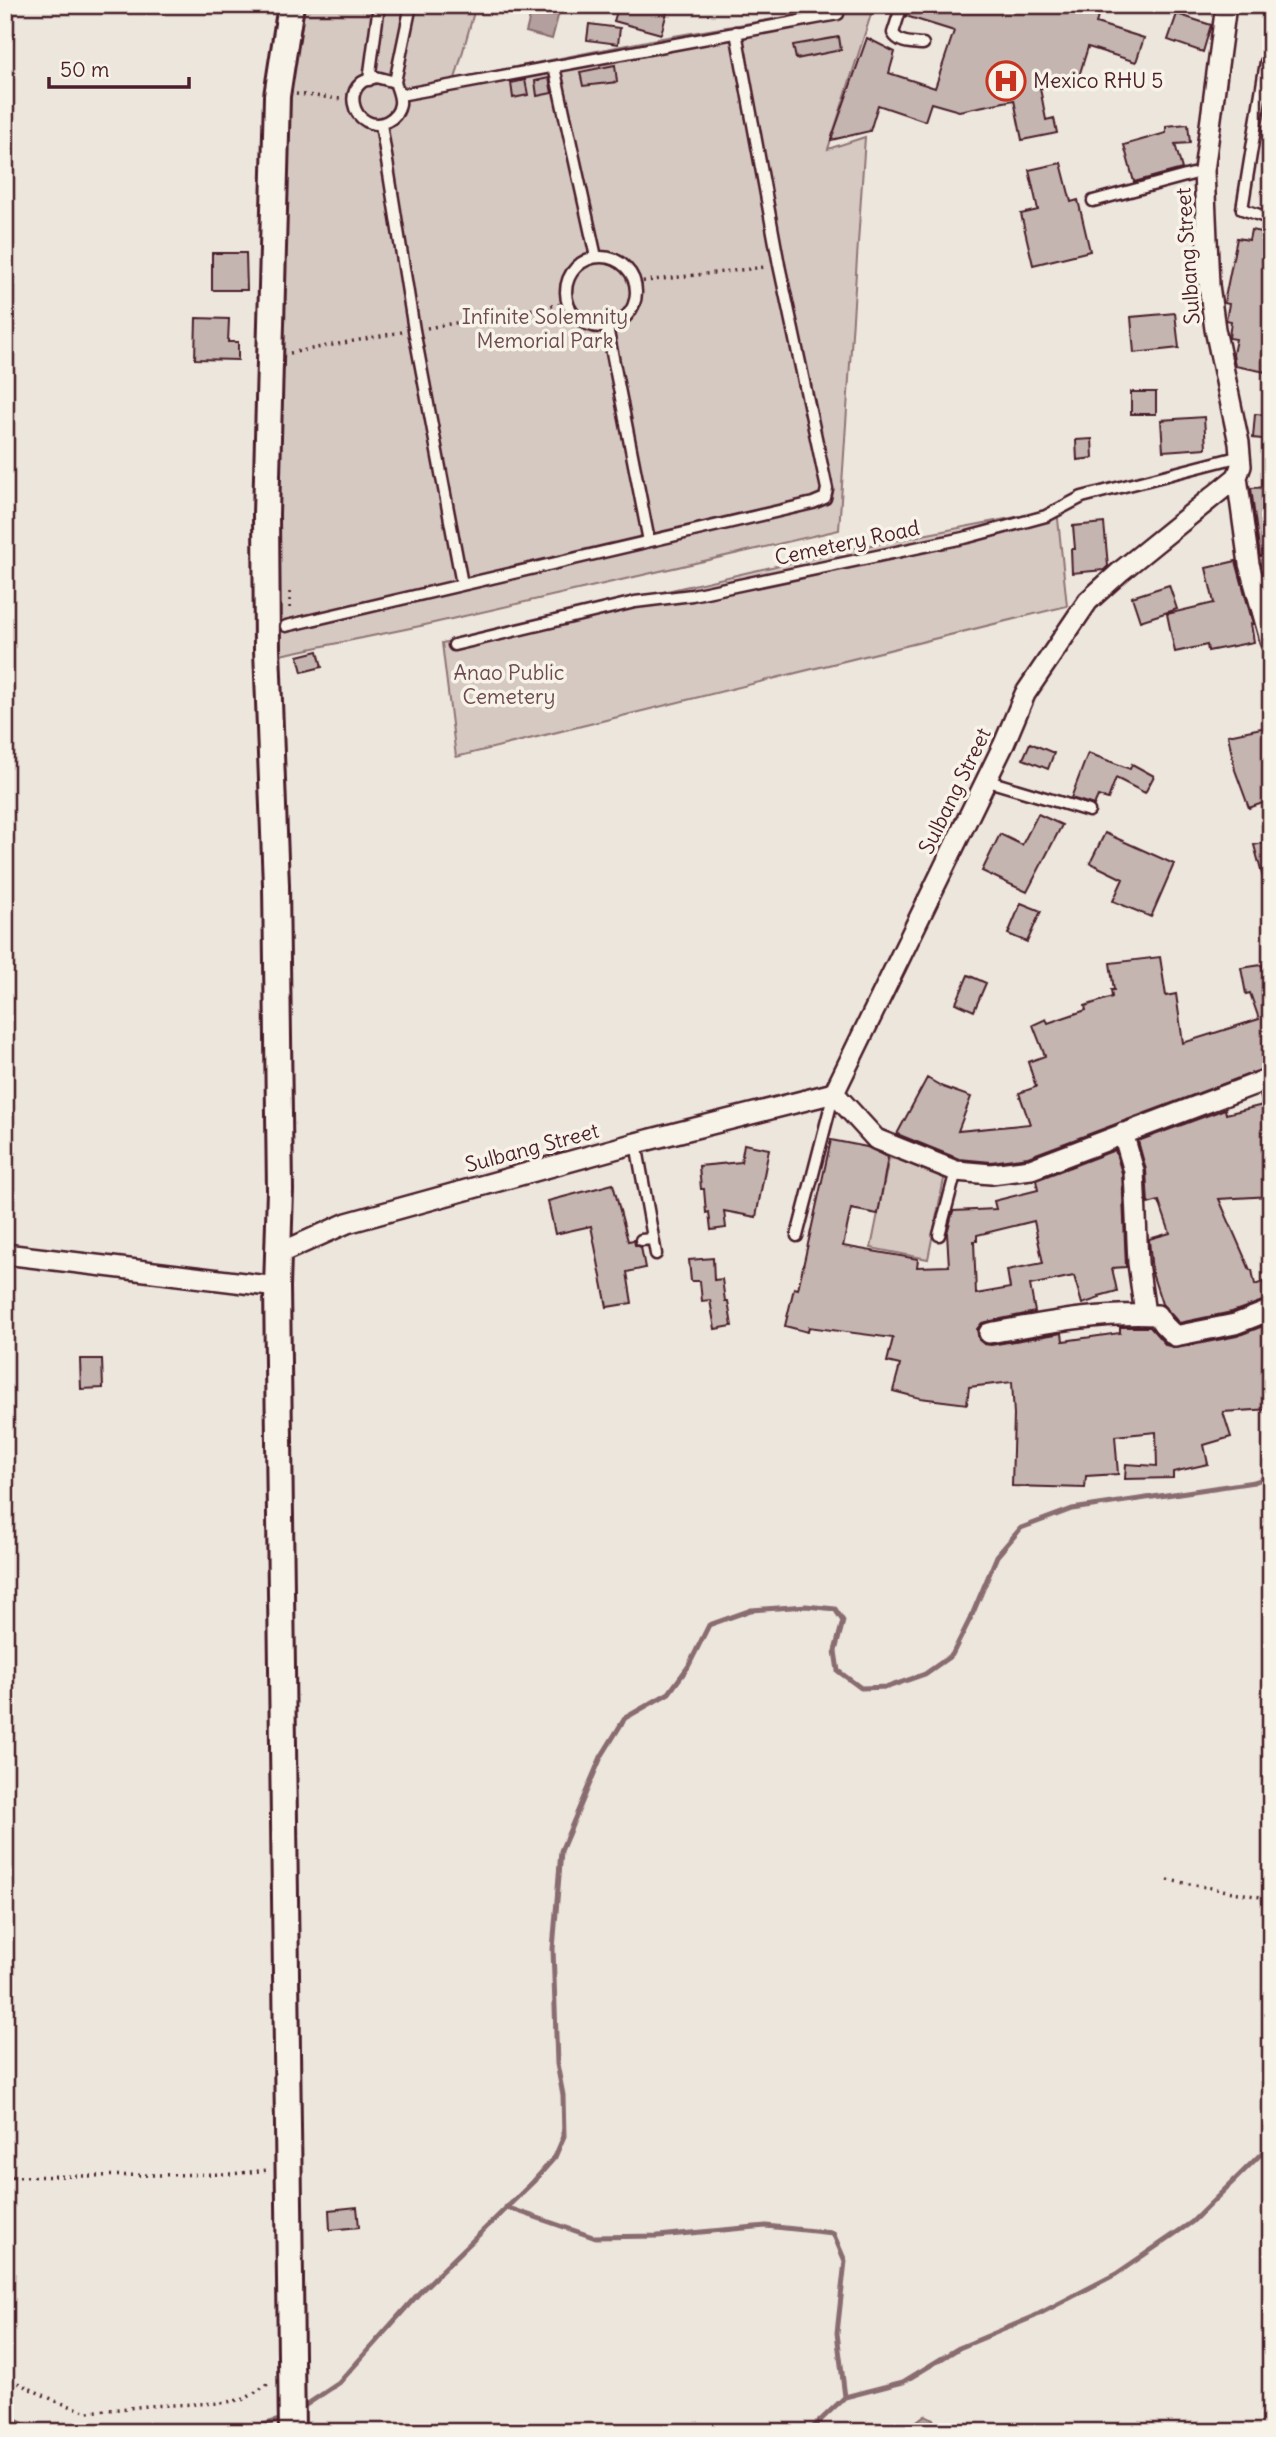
<svg xmlns="http://www.w3.org/2000/svg" width="1276" height="2437" viewBox="0 0 1276 2437" font-family="Delius,sans-serif">
<style>
.green{fill:#d5c9c2;stroke:#907476;stroke-width:2}
.water{fill:#b39f9d;stroke:#896c6f;stroke-width:2}
.lines{fill:none;stroke-linecap:round;stroke-linejoin:round}
.stream{stroke:#896c6f;stroke-width:5}
.building{fill:#c4b5b0;stroke:#4a1f2b;stroke-width:2;fill-rule:evenodd}
.service-casing{stroke:#4a1f2b;stroke-width:15}
.minor-casing{stroke:#4a1f2b;stroke-width:24}
.tertiary-casing{stroke:#4a1f2b;stroke-width:30}
.path{stroke:#4a1f2b;stroke-width:3.5;stroke-dasharray:2 5;stroke-linecap:butt}
.service{stroke:#f7f3e8;stroke-width:10}
.minor{stroke:#f7f3e8;stroke-width:19}
.tertiary{stroke:#f7f3e8;stroke-width:24}
.labels{text-anchor:middle;stroke-width:7;stroke-linejoin:round;paint-order:stroke}
.poi-label{font-size:21px;fill:#4a1f2b;stroke:#f7f3e8;text-anchor:start}
.street-label{font-size:21px;fill:#4a1f2b;stroke:#f7f3e8}
.park-label{font-size:21px;fill:#6d4a51;stroke:#f7f3e8}
</style>
<rect width="100%" height="100%" fill="#ece6dd"/>
<filter id="ink" filterUnits="userSpaceOnUse"><feTurbulence type="fractalNoise" baseFrequency=".0143" numOctaves="2"/><feDisplacementMap in="SourceGraphic" scale="14" xChannelSelector="R" yChannelSelector="G"/><feConvolveMatrix kernelMatrix="1 2 1 2 8 2 1 2 1" color-interpolation-filters="sRGB"/></filter>
<g filter="url(#ink)">
<path class="green" d="M 296,5 L 476,5 L 455,79 L 662,38 L 855,5 L 874,5 L 828,149 L 865,137 L 839,530 L 425,625 L 280,655 L 279,110 Z
M 1057,509 L 1067,606 L 456,757 L 442,643 L 845,550 Z
M 889,1158 L 946,1169 L 928,1259 L 871,1248 Z"/>
<path class="water" d="M 533,5 L 561,5 L 552,39 L 526,32 Z
M 925,2415 L 933,2419 L 938,2432 L 902,2432 Z"/>
<g class="lines">
<path class="stream" d="M 506,2207 L 593,2237 L 658,2236 L 766,2226 L 833,2233 L 845,2261 L 837,2333 L 845,2397
M 300,2409 L 339,2383 L 420,2292 L 533,2182 L 555,2157 L 564,2136 L 563,2095 L 557,2064 L 553,1949 L 561,1851 L 601,1757 L 625,1718 L 669,1693 L 688,1667 L 709,1625 L 751,1610 L 806,1606 L 835,1609 L 843,1621 L 835,1651 L 838,1671 L 861,1688 L 888,1687 L 925,1674 L 952,1655 L 972,1615 L 997,1556 L 1021,1528 L 1072,1509 L 1254,1482 L 1271,1476
M 5,2416 L 39,2432
M 241,2432 L 286,2418
M 808,2432 L 845,2397 L 903,2382 L 959,2348 L 1033,2317 L 1116,2274 L 1192,2222 L 1271,2144"/>
</g>
<path class="building" d="M 619,5 L 669,5 L 661,34 L 614,21 Z
M 909,5 L 1102,5 L 1096,23 L 1144,38 L 1136,62 L 1088,47 L 1076,86 L 1040,88 L 1046,120 L 1054,118 L 1057,133 L 1022,140 L 1014,100 L 959,111 L 931,103 L 925,121 L 878,105 L 870,131 L 831,140 L 867,38 L 895,52 L 889,73 L 935,88 L 954,31 L 906,16 Z
M 1177,14 L 1211,25 L 1203,52 L 1168,40 Z
M 589,24 L 620,28 L 618,44 L 587,40 Z
M 839,37 L 841,50 L 796,59 L 793,45 Z
M 615,65 L 617,82 L 583,86 L 580,72 Z
M 549,78 L 552,93 L 537,96 L 535,81 Z
M 525,80 L 528,95 L 513,98 L 511,83 Z
M 1188,124 L 1190,143 L 1175,144 L 1182,169 L 1134,182 L 1124,145 L 1166,133 L 1166,126 Z
M 1061,163 L 1071,202 L 1078,200 L 1090,251 L 1033,265 L 1021,214 L 1038,210 L 1029,170 Z
M 1251,230 L 1271,234 L 1271,326 L 1266,351 L 1271,352 L 1271,373 L 1235,366 L 1233,354 L 1236,339 L 1229,338 L 1231,321 L 1226,320 L 1229,304 L 1224,303 L 1237,238 L 1249,240 Z
M 212,253 L 246,253 L 247,290 L 212,290 Z
M 1175,313 L 1179,348 L 1134,353 L 1131,317 Z
M 196,318 L 229,319 L 228,342 L 238,342 L 238,360 L 195,359 Z
M 1131,392 L 1156,392 L 1156,414 L 1131,414 Z
M 1255,414 L 1271,415 L 1271,440 L 1253,438 Z
M 1204,417 L 1206,448 L 1163,451 L 1161,420 Z
M 1092,439 L 1093,458 L 1077,460 L 1076,440 Z
M 1271,487 L 1271,556 L 1260,556 L 1251,488 Z
M 1104,523 L 1108,566 L 1104,570 L 1072,573 L 1071,549 L 1075,549 L 1073,526 Z
M 1236,561 L 1253,624 L 1251,624 L 1254,642 L 1208,651 L 1207,645 L 1175,652 L 1167,614 L 1214,603 L 1206,568 Z
M 1169,585 L 1177,609 L 1140,621 L 1132,597 Z
M 318,651 L 322,667 L 302,672 L 298,656 Z
M 1271,726 L 1271,800 L 1249,808 L 1235,770 L 1228,735 Z
M 1030,743 L 1054,753 L 1048,769 L 1023,759 Z
M 1088,753 L 1130,769 L 1132,764 L 1154,776 L 1145,793 L 1116,778 L 1108,799 L 1098,796 L 1094,805 L 1071,798 Z
M 1038,814 L 1062,825 L 1027,892 L 982,871 L 1000,834 L 1022,845 Z
M 1105,833 L 1174,864 L 1151,917 L 1113,901 L 1123,879 L 1090,863 Z
M 1271,841 L 1271,889 L 1266,889 L 1254,845 Z
M 1021,903 L 1041,911 L 1027,942 L 1008,934 Z
M 1160,957 L 1166,996 L 1176,994 L 1183,1043 L 1259,1019 L 1250,993 L 1246,994 L 1241,968 L 1262,965 L 1271,1015 L 1271,1066 L 1028,1157 L 991,1162 L 959,1159 L 897,1134 L 927,1078 L 943,1087 L 971,1097 L 958,1131 L 1030,1124 L 1019,1093 L 1036,1087 L 1028,1062 L 1045,1056 L 1033,1025 L 1046,1019 L 1048,1023 L 1086,1010 L 1085,1006 L 1112,997 L 1111,990 L 1114,990 L 1110,963 Z
M 968,975 L 986,983 L 974,1011 L 956,1003 Z
M 1271,1091 L 1271,1196 L 1219,1199 L 1250,1270 L 1252,1270 L 1255,1285 L 1271,1279 L 1271,1298 L 1232,1312 L 1179,1323 L 1162,1304 L 1152,1273 L 1149,1239 L 1170,1233 L 1159,1201 L 1148,1204 L 1146,1170 L 1138,1141 L 1225,1109 L 1226,1114 L 1263,1105 L 1260,1095 Z
M 831,1140 L 867,1147 L 888,1157 L 878,1214 L 851,1209 L 843,1246 L 918,1259 L 917,1267 L 949,1266 L 947,1233 L 953,1211 L 996,1209 L 994,1201 L 1038,1190 L 1036,1180 L 1115,1150 L 1122,1173 L 1126,1267 L 1112,1268 L 1117,1291 L 1099,1296 L 1100,1298 L 1082,1304 L 1074,1276 L 1030,1285 L 1035,1312 L 982,1323 L 977,1329 L 979,1340 L 984,1344 L 991,1345 L 1062,1333 L 1063,1341 L 1120,1333 L 1120,1327 L 1150,1327 L 1166,1345 L 1177,1348 L 1237,1336 L 1271,1323 L 1271,1409 L 1223,1412 L 1231,1437 L 1204,1445 L 1208,1464 L 1173,1472 L 1173,1478 L 1125,1479 L 1126,1464 L 1157,1466 L 1156,1432 L 1115,1436 L 1118,1474 L 1086,1476 L 1085,1488 L 1012,1486 L 1014,1415 L 1012,1382 L 969,1387 L 967,1404 L 920,1398 L 893,1391 L 900,1365 L 887,1362 L 893,1338 L 809,1327 L 808,1332 L 785,1326 L 794,1288 L 798,1289 ZM 1034,1221 L 1043,1263 L 1007,1270 L 1010,1288 L 976,1294 L 974,1241 L 977,1241 L 977,1235 Z
M 744,1144 L 769,1149 L 756,1217 L 724,1211 L 726,1228 L 711,1230 L 709,1212 L 706,1213 L 704,1189 L 701,1189 L 699,1166 L 741,1162 Z
M 613,1184 L 628,1241 L 634,1240 L 635,1245 L 641,1247 L 645,1268 L 627,1272 L 632,1303 L 607,1307 L 591,1226 L 555,1234 L 548,1201 Z
M 713,1258 L 714,1280 L 722,1279 L 725,1301 L 728,1301 L 732,1326 L 715,1329 L 710,1300 L 702,1301 L 700,1281 L 691,1281 L 689,1260 Z
M 80,1359 L 102,1359 L 103,1388 L 81,1389 Z
M 357,2207 L 359,2227 L 330,2230 L 329,2210 Z"/>
<g class="lines">
<g class="service-casing">
<path id="service" d="M 902,5 L 893,33 C 899,44 912,43 923,44
M 1271,63 L 1266,62 L 1242,209 L 1271,219
M 554,67 L 596,257
M 376,77 L 395,82 C 397,89 401,96 400,104 C 398,119 380,129 366,121 C 353,114 348,94 361,83 C 364,80 371,79 376,77 Z
M 369,80 L 379,5
M 395,82 L 411,5
M 400,95 L 838,14
M 381,124 L 414,330 L 462,584
M 1093,201 L 1204,171
M566 292a35 35 0 1 1 70 0a35 35 0 1 1-70 0Z
M 607,327 L 649,541
M 286,626 L 813,503 L 825,498 L 827,489 L 779,265 L 736,32
M 454,645 L 635,602 L 692,595 L 968,537 L 1046,516 L 1082,497 L 1241,456
M 985,780 L 1089,811
M 636,1143 L 656,1254
M 939,1235 L 956,1171
M 797,1236 L 834,1093
M 641,1240 L 652,1239"/>
</g>
<g class="minor-casing">
<path id="minor" d="M 1237,477 L 1249,564 L 1271,643
M 834,1093 L 876,1139 L 956,1171 L 991,1174 L 1031,1169 L 1271,1078
M 1123,1133 L 1134,1171 L 1138,1263 L 1145,1314
M 280,1253 L 347,1223 L 636,1143 L 834,1093 L 1004,744 L 1025,694 L 1088,601 L 1121,571 L 1237,477 L 1241,466 L 1239,443 L 1215,329 L 1209,285 L 1204,171 L 1226,5
M 5,1254 L 277,1287
M 989,1333 C 1046,1323 1098,1312 1157,1315 L 1163,1324 L 1175,1336 L 1235,1324 L 1271,1310"/>
</g>
<g class="tertiary-casing">
<path id="tertiary" d="M 291,5 L 277,96 L 266,514 L 267,649 L 276,885 L 280,1190 L 277,1287 L 292,2432"/>
</g>
<path class="path" d="M 296,94 L 341,99
M 636,282 L 766,267
M 427,328 L 568,303
M 290,353 L 402,332
M 290,592 L 290,612
M 1168,1880 L 1271,1899
M 5,2177 L 231,2174 L 268,2170
M 5,2377 L 58,2402 L 88,2412 L 148,2406 L 221,2403 L 245,2399 L 271,2382"/>
<use href="#service" class="service"/>
<use href="#minor" class="minor"/>
<use href="#tertiary" class="tertiary"/>
</g>
</g>
<defs>
<g id="hospital-ring" transform="scale(2.0125)"><circle r="9.5" fill="#f7f3e8" stroke="#c8321e" stroke-width="1.5"/><path d="M-5-5h3v3.5h4V-5h3V5h-3V1.5h-4V5h-3Z" fill="#c8321e"/></g>
</defs>
<g fill-rule="evenodd">
<use href="#hospital-ring" x="1006" y="81"/>
</g>
<g class="labels">
<g class="poi-label">
<text x="1033" y="88">Mexico RHU 5</text>
</g>
<g class="street-label">
<text transform="translate(1188 256) rotate(-94)" y="7">Sulbang Street</text>
<text transform="translate(847 543) rotate(-12)" y="7">Cemetery Road</text>
<text transform="translate(955 791) rotate(-64)" y="7">Sulbang Street</text>
<text transform="translate(532 1148) rotate(-15)" y="7">Sulbang Street</text>
</g>
<g class="park-label">
<text x="545" y="324">Infinite Solemnity<tspan x="545" dy="24">Memorial Park</tspan></text>
<text x="509" y="680">Anao Public<tspan x="509" dy="24">Cemetery</tspan></text>
</g>
</g>
<rect width="1276" height="2437" fill="none" stroke="#f7f3e8" stroke-width="28"/>
<rect x="14" y="14" width="1248" height="2409" fill="none" stroke="#4a1f2b" stroke-width="2.5" filter="url(#ink)"/>
<path d="M49 77v10h140v-10" fill="none" stroke="#4a1f2b" stroke-width="3.5"/>
<text x="60" y="77" font-size="21" fill="#4a1f2b" stroke="#f7f3e8" stroke-width="5" paint-order="stroke">50 m</text>
</svg>
